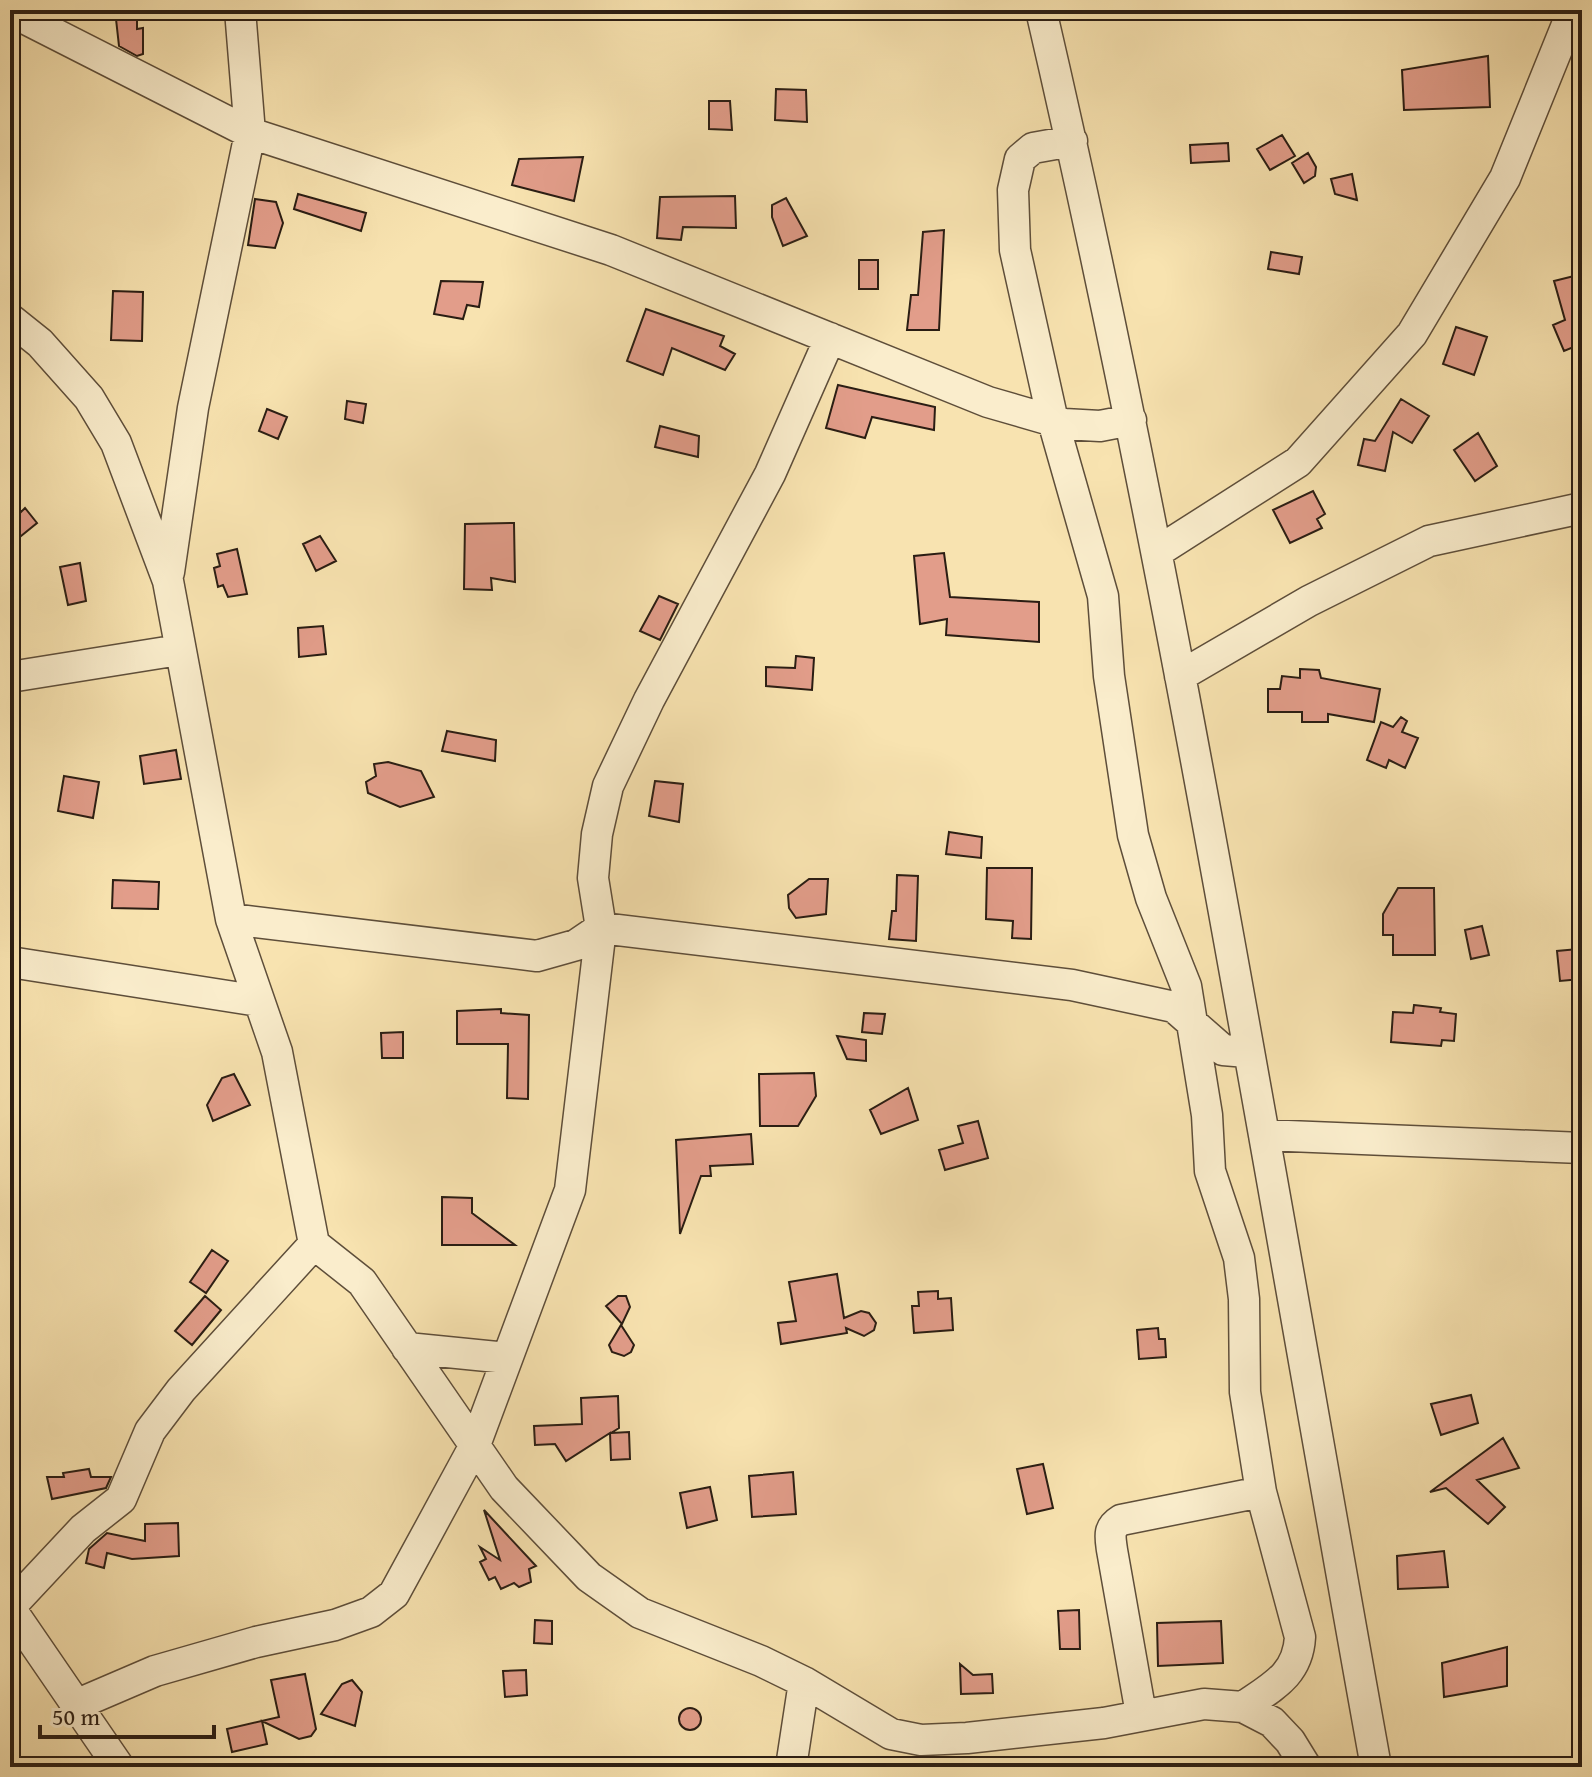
<svg xmlns="http://www.w3.org/2000/svg" width="1592" height="1777" viewBox="0 0 1592 1777" font-family="'Gentium Book Plus',serif">
<style>
.building{fill:#e29d8a;stroke:#2a1d13;stroke-width:2}
.lines{fill:none;stroke-linecap:round;stroke-linejoin:round}
.minor-casing{stroke:#5e4e3a;stroke-width:33}
.minor{stroke:#faedcc;stroke-width:30}
</style>
<rect width="100%" height="100%" fill="#f8e3b0"/>
<filter id="stains"><feTurbulence type="fractalNoise" baseFrequency=".0025" numOctaves="4"/><feColorMatrix values="0 0 0 0 .2 0 0 0 0 .09 0 0 0 0 .02 0 0 0 .5 -.17"/></filter>
<radialGradient id="worn" r=".72"><stop offset=".6" stop-color="#630" stop-opacity="0"/><stop offset="1" stop-color="#630" stop-opacity=".3"/></radialGradient>
<path class="building" d="M 115,10 L 137,10 L 137,29 L 143,28 L 143,54 L 137,56 L 119,46 Z
M 1488,56 L 1490,107 L 1404,110 L 1402,70 Z
M 776,89 L 806,90 L 807,122 L 775,120 Z
M 709,101 L 730,101 L 732,130 L 709,129 Z
M 1282,135 L 1295,156 L 1270,170 L 1257,149 Z
M 1228,143 L 1229,161 L 1191,163 L 1190,145 Z
M 1308,153 L 1316,167 L 1315,176 L 1304,183 L 1292,163 Z
M 583,157 L 574,201 L 512,185 L 519,159 Z
M 1352,174 L 1357,200 L 1335,194 L 1331,179 Z
M 298,194 L 366,213 L 361,231 L 294,209 Z
M 735,196 L 736,228 L 683,227 L 681,240 L 657,238 L 660,197 Z
M 786,198 L 807,236 L 783,246 L 772,217 L 772,205 Z
M 255,199 L 276,202 L 283,223 L 275,248 L 248,245 Z
M 944,230 L 939,330 L 907,330 L 911,295 L 918,295 L 923,232 Z
M 1271,252 L 1302,257 L 1299,274 L 1268,269 Z
M 859,260 L 878,260 L 878,289 L 859,289 Z
M 1582,274 L 1582,359 L 1581,359 L 1576,346 L 1564,351 L 1553,325 L 1565,320 L 1554,281 Z
M 441,281 L 483,282 L 479,307 L 467,305 L 463,319 L 434,314 Z
M 113,291 L 143,292 L 142,341 L 111,340 Z
M 646,309 L 724,336 L 720,346 L 735,354 L 725,370 L 672,348 L 663,375 L 627,361 Z
M 1456,327 L 1487,337 L 1474,375 L 1443,364 Z
M 838,385 L 935,407 L 934,430 L 872,417 L 865,438 L 826,428 Z
M 1401,399 L 1429,416 L 1412,443 L 1393,432 L 1385,471 L 1358,465 L 1364,439 L 1375,441 Z
M 347,401 L 366,404 L 363,423 L 345,419 Z
M 267,409 L 287,417 L 278,439 L 259,431 Z
M 660,426 L 699,436 L 698,457 L 655,447 Z
M 1478,433 L 1497,466 L 1475,481 L 1454,450 Z
M 1313,491 L 1325,514 L 1317,519 L 1322,528 L 1290,543 L 1273,510 Z
M 10,495 L 21,512 L 25,508 L 37,523 L 10,545 Z
M 514,523 L 515,582 L 491,578 L 492,590 L 464,589 L 465,524 Z
M 320,536 L 336,561 L 316,571 L 303,544 Z
M 237,549 L 247,594 L 228,597 L 223,585 L 218,587 L 214,568 L 220,566 L 217,554 Z
M 944,553 L 950,597 L 1039,602 L 1039,642 L 946,635 L 947,619 L 920,624 L 914,556 Z
M 80,563 L 86,601 L 68,605 L 60,567 Z
M 659,596 L 678,604 L 660,640 L 640,631 Z
M 323,626 L 326,654 L 299,657 L 298,628 Z
M 796,656 L 814,658 L 812,690 L 766,686 L 766,667 L 795,668 Z
M 1300,669 L 1319,670 L 1321,678 L 1380,689 L 1374,722 L 1328,714 L 1328,722 L 1302,722 L 1302,712 L 1268,712 L 1268,689 L 1280,689 L 1282,676 L 1300,678 Z
M 1401,717 L 1407,721 L 1402,732 L 1418,738 L 1405,768 L 1389,760 L 1386,768 L 1367,760 L 1381,722 L 1393,727 Z
M 447,731 L 496,740 L 495,761 L 442,751 Z
M 176,750 L 181,779 L 144,784 L 140,756 Z
M 388,762 L 421,771 L 434,797 L 400,807 L 368,793 L 366,782 L 376,776 L 374,764 Z
M 64,776 L 99,782 L 93,818 L 58,811 Z
M 655,781 L 683,784 L 679,822 L 649,816 Z
M 949,832 L 982,837 L 981,858 L 946,854 Z
M 987,868 L 1032,868 L 1031,939 L 1012,938 L 1013,921 L 986,919 Z
M 897,875 L 918,876 L 916,941 L 889,939 L 892,911 L 896,911 Z
M 809,879 L 828,879 L 826,914 L 796,918 L 789,908 L 788,895 Z
M 113,880 L 159,882 L 158,909 L 112,908 Z
M 1398,888 L 1434,888 L 1435,955 L 1393,955 L 1393,935 L 1383,935 L 1383,914 Z
M 1482,926 L 1489,955 L 1471,959 L 1465,930 Z
M 1578,949 L 1581,979 L 1560,981 L 1557,951 Z
M 1414,1005 L 1441,1008 L 1440,1012 L 1456,1014 L 1454,1041 L 1442,1040 L 1441,1046 L 1391,1042 L 1393,1012 L 1413,1013 Z
M 501,1009 L 501,1013 L 529,1015 L 528,1099 L 507,1098 L 508,1044 L 457,1044 L 457,1011 Z
M 864,1013 L 885,1014 L 882,1034 L 862,1032 Z
M 403,1032 L 403,1058 L 382,1058 L 381,1033 Z
M 837,1036 L 866,1040 L 866,1061 L 847,1059 Z
M 814,1073 L 816,1096 L 798,1126 L 760,1126 L 759,1074 Z
M 234,1074 L 250,1105 L 213,1121 L 207,1105 L 222,1078 Z
M 908,1088 L 918,1120 L 881,1134 L 870,1110 Z
M 978,1121 L 988,1158 L 945,1170 L 939,1150 L 963,1143 L 958,1126 Z
M 751,1134 L 753,1164 L 710,1166 L 711,1176 L 701,1176 L 680,1234 L 676,1140 Z
M 442,1197 L 472,1198 L 472,1213 L 515,1245 L 442,1245 Z
M 212,1250 L 228,1261 L 206,1293 L 190,1282 Z
M 837,1274 L 844,1318 L 861,1311 L 869,1313 L 876,1323 L 874,1330 L 864,1336 L 846,1328 L 847,1333 L 781,1344 L 778,1323 L 796,1321 L 789,1282 Z
M 938,1291 L 938,1299 L 951,1298 L 953,1330 L 914,1333 L 912,1306 L 919,1306 L 918,1292 Z
M 205,1296 L 221,1310 L 192,1345 L 175,1331 Z
M 618,1296 L 626,1296 L 630,1307 L 622,1324 L 606,1306 Z
M 621,1325 L 634,1345 L 631,1352 L 624,1356 L 612,1352 L 609,1345 Z
M 1158,1328 L 1159,1339 L 1165,1339 L 1166,1357 L 1139,1359 L 1137,1330 Z
M 1471,1395 L 1478,1423 L 1441,1435 L 1431,1404 Z
M 618,1396 L 619,1428 L 611,1433 L 629,1432 L 630,1459 L 611,1460 L 610,1433 L 566,1461 L 555,1444 L 535,1445 L 534,1426 L 582,1424 L 581,1398 Z
M 1503,1438 L 1519,1468 L 1477,1480 L 1505,1507 L 1488,1524 L 1446,1488 L 1430,1492 Z
M 1043,1464 L 1053,1508 L 1027,1514 L 1017,1469 Z
M 89,1469 L 91,1477 L 111,1477 L 106,1488 L 52,1499 L 47,1477 L 64,1477 L 63,1473 Z
M 793,1472 L 796,1514 L 752,1517 L 749,1476 Z
M 710,1487 L 717,1520 L 687,1528 L 680,1493 Z
M 484,1510 L 536,1566 L 529,1569 L 531,1582 L 519,1587 L 514,1583 L 501,1589 L 495,1577 L 489,1580 L 480,1562 L 486,1559 L 480,1547 L 500,1560 Z
M 178,1523 L 179,1556 L 132,1559 L 107,1553 L 104,1568 L 86,1563 L 89,1549 L 107,1533 L 145,1541 L 145,1524 Z
M 1444,1551 L 1448,1587 L 1398,1589 L 1397,1556 Z
M 1079,1610 L 1080,1649 L 1060,1649 L 1058,1611 Z
M 535,1620 L 552,1621 L 552,1644 L 534,1643 Z
M 1221,1621 L 1223,1663 L 1158,1666 L 1157,1623 Z
M 1507,1647 L 1507,1686 L 1444,1697 L 1442,1663 Z
M 960,1664 L 973,1675 L 992,1674 L 993,1693 L 961,1694 Z
M 526,1670 L 527,1695 L 505,1697 L 503,1671 Z
M 305,1674 L 316,1729 L 311,1736 L 299,1739 L 262,1721 L 267,1744 L 232,1752 L 227,1729 L 279,1717 L 271,1680 Z
M 352,1680 L 362,1692 L 355,1726 L 321,1714 L 342,1684 Z
M679 1719a11 11 0 1 1 22 0a11 11 0 1 1-22 0Z"/>
<g class="lines">
<g class="minor-casing">
<path id="minor" d="M 1041,10 C 1176,591 1270,1180 1376,1767
M 10,11 L 250,133 L 611,250 L 988,402 L 1064,424 L 1100,426 L 1131,420
M 1072,141 L 1033,148 L 1020,159 L 1013,190 L 1015,250 L 1053,421 L 1103,596 L 1109,676 L 1133,835 L 1151,898 L 1186,986 L 1207,1115 L 1210,1171 L 1239,1258 L 1244,1299 L 1245,1392 L 1261,1492 L 1300,1637 C 1298,1675 1272,1687 1243,1707
M 10,319 L 40,343 L 89,398 L 116,443 L 168,581 L 231,919 L 277,1052 L 314,1244 L 181,1390 L 150,1431 L 121,1499 L 83,1529 L 10,1607
M 1157,552 L 1298,462 L 1412,334 L 1505,178 L 1573,10
M 169,572 L 193,408 L 250,133 L 240,10
M 1180,676 L 1309,601 L 1429,541 L 1582,508
M 10,677 L 179,650
M 231,919 L 537,956 L 576,945 L 601,928 L 1072,985 L 1174,1007 L 1223,1050 L 1247,1052
M 10,962 L 259,1001
M 1264,1135 L 1582,1148
M 314,1244 L 362,1282 L 504,1488 L 589,1577 L 640,1613 L 761,1661 L 804,1682 L 891,1734 L 921,1740 L 967,1738 L 1104,1723 L 1204,1704 L 1243,1707 L 1272,1722 L 1290,1741 L 1306,1767
M 407,1348 L 507,1358
M 10,1608 L 119,1767
M 78,1704 L 155,1671 L 256,1642 L 335,1625 L 371,1612 L 394,1594 L 424,1539 L 475,1445 L 570,1190 L 601,928 L 593,878 L 597,834 L 608,786 L 649,700 L 770,474 L 830,338
M 1141,1714 L 1112,1550 C 1110,1536 1108,1528 1121,1520 L 1261,1492
M 791,1767 L 804,1682"/>
</g>
<use href="#minor" class="minor"/>
</g>
<rect width="1592" height="1777" fill="none" stroke="#f8e3b0" stroke-width="40"/>
<rect x="12" y="12" width="1568" height="1753" fill="none" stroke="#2a1d13" stroke-width="4"/>
<rect x="20" y="20" width="1552" height="1737" fill="none" stroke="#2a1d13" stroke-width="2"/>
<path d="M40 1725v12h174v-12" fill="none" stroke="#2a1d13" stroke-width="4"/>
<text x="52" y="1725" font-size="24" fill="#2a1d13" stroke="#faedcc" stroke-width="6" paint-order="stroke">50 m</text>
<rect width="100%" height="100%" filter="url(#stains)"/>
<rect width="100%" height="100%" fill="url(#worn)"/>
</svg>
